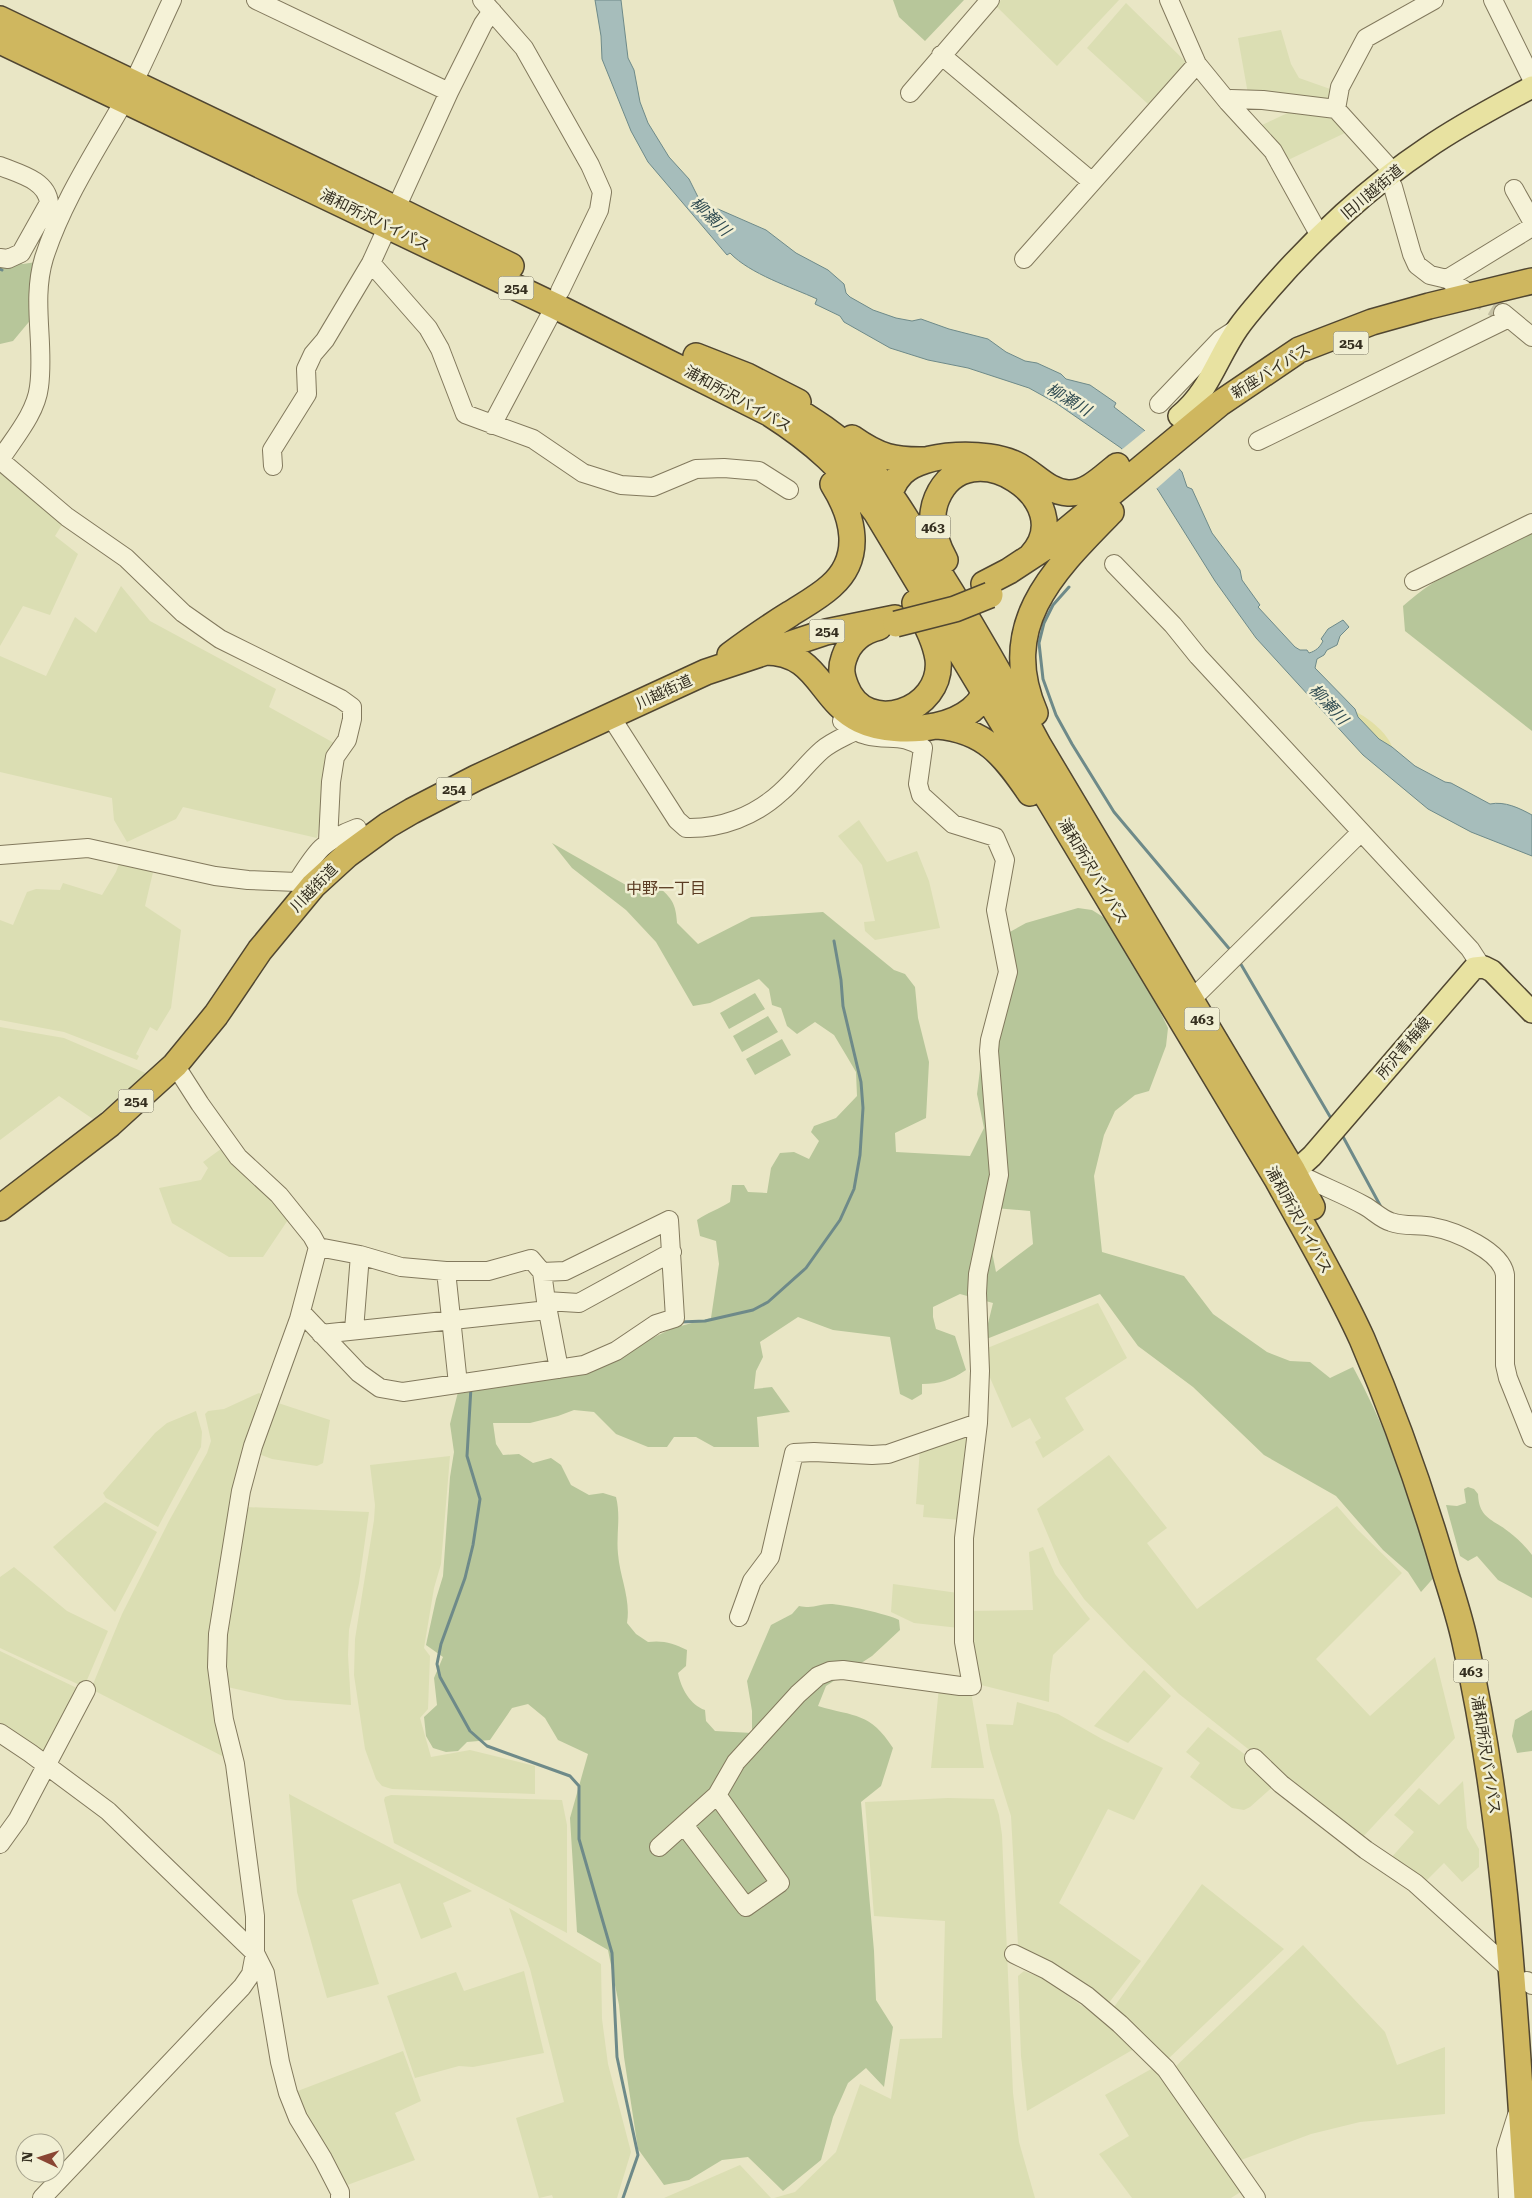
<svg xmlns="http://www.w3.org/2000/svg" width="1532" height="2198" viewBox="0 0 1532 2198" font-family="'Roboto Serif','Noto Sans JP',serif">
<style>
.farmland{fill:#dbdeb3}
.green{fill:#b7c69a;fill-rule:evenodd}
.sand{fill:#e2dfa5}
.water{fill:#a6bdbb;stroke:#6e8a89}
.pier{fill:#e9e6c5}
.lines{fill:none;stroke-linecap:round;stroke-linejoin:round}
.stream{stroke:#6e8a89;stroke-width:3}
.minor-tunnel{stroke:#c5c1a4;stroke-width:18;stroke-dasharray:18 9;stroke-linecap:butt}
.minor-casing{stroke:#82795d;stroke-width:20}
.major-casing{stroke:#504631;stroke-width:24}
.highway-casing{stroke:#504631;stroke-width:28}
.minor{stroke:#f5f2d7;stroke-width:18}
.major{stroke:#e8e2a1;stroke-width:21}
.highway{stroke:#cfb75f;stroke-width:25}
.highway-bridge-casing{stroke:#504631;stroke-width:28;stroke-linecap:butt}
.highway-bridge{stroke:#cfb75f;stroke-width:25}
.labels{text-anchor:middle;stroke-width:5;stroke-linejoin:round;paint-order:stroke}
.shield{fill:#f1efd4;stroke:#6d6855;stroke-width:1}
.shield-label{font-size:14px;font-weight:bold;fill:#342e1f}
.street-label{font-size:15px;fill:#342e1f;stroke:#f1efd4}
.water-label{font-size:16px;font-style:italic;fill:#304c52;stroke:#f1efd4}
.neighbourhood-label{font-size:16px;fill:#5b3c23;stroke:#f1efd4}
</style>
<rect width="100%" height="100%" fill="#e9e6c5"/>
<path class="farmland" d="M 1001,0 L 1119,0 L 1057,66 L 996,6 Z
M 1126,3 L 1186,62 L 1148,104 L 1087,48 Z
M 1281,30 L 1291,64 L 1299,78 L 1333,90 L 1333,101 L 1248,94 L 1238,38 Z
M 1296,109 L 1338,117 L 1347,132 L 1286,161 L 1258,127 Z
M 0,470 L 63,523 L 55,536 L 78,554 L 50,615 L 23,606 L 0,646 Z
M 121,586 L 150,621 L 276,689 L 269,707 L 334,743 L 317,838 L 183,807 L 176,819 L 127,842 L 114,820 L 112,798 L 0,772 L 0,656 L 46,676 L 75,617 L 96,633 Z
M 859,820 L 887,862 L 917,851 L 929,881 L 940,928 L 875,940 L 865,931 L 864,922 L 875,921 L 862,865 L 838,836 Z
M 121,858 L 154,868 L 145,906 L 181,930 L 171,1008 L 157,1031 L 150,1027 L 136,1054 L 139,1056 L 137,1060 L 64,1032 L 0,1020 L 0,920 L 13,925 L 27,892 L 36,889 L 60,890 L 63,883 L 102,895 L 116,872 Z
M 0,1027 L 64,1038 L 148,1074 L 93,1119 L 59,1096 L 0,1140 Z
M 225,1146 L 292,1214 L 263,1257 L 229,1257 L 172,1223 L 159,1188 L 201,1180 L 208,1168 L 203,1162 Z
M 1098,1303 L 1127,1358 L 1065,1398 L 1084,1430 L 1043,1458 L 1035,1442 L 1041,1438 L 1030,1418 L 1012,1428 L 984,1364 L 985,1349 Z
M 259,1393 L 263,1395 L 216,1614 L 230,1760 L 91,1689 L 122,1614 L 169,1521 L 207,1453 L 211,1441 L 205,1414 L 208,1411 L 224,1409 Z
M 272,1401 L 330,1420 L 323,1463 L 317,1466 L 272,1459 L 256,1453 Z
M 196,1411 L 202,1432 L 201,1447 L 158,1527 L 106,1498 L 103,1493 L 155,1433 L 167,1423 Z
M 973,1432 L 962,1520 L 923,1517 L 924,1505 L 916,1504 L 920,1448 Z
M 1109,1455 L 1167,1528 L 1147,1543 L 1197,1609 L 1337,1506 L 1357,1529 L 1402,1573 L 1316,1659 L 1370,1716 L 1435,1657 L 1455,1738 L 1361,1839 L 1179,1694 L 1129,1646 L 1084,1599 L 1060,1564 L 1037,1509 Z
M 450,1456 L 441,1564 L 434,1588 L 424,1648 L 430,1656 L 428,1709 L 420,1718 L 431,1757 L 470,1750 L 535,1766 L 535,1794 L 392,1789 L 382,1786 L 376,1779 L 365,1749 L 354,1675 L 355,1639 L 374,1520 L 375,1505 L 370,1465 Z
M 105,1502 L 157,1532 L 115,1612 L 53,1547 Z
M 245,1507 L 369,1512 L 359,1583 L 349,1630 L 348,1655 L 351,1705 L 285,1700 L 223,1686 L 220,1662 Z
M 1043,1547 L 1055,1574 L 1090,1619 L 1053,1655 L 1050,1675 L 1049,1702 L 977,1684 L 968,1611 L 1033,1610 L 1029,1552 Z
M 14,1567 L 67,1611 L 108,1631 L 84,1687 L 0,1648 L 0,1577 Z
M 893,1584 L 958,1593 L 959,1628 L 914,1623 L 891,1612 Z
M 0,1651 L 81,1690 L 46,1754 L 0,1723 Z
M 1144,1670 L 1171,1696 L 1128,1743 L 1094,1726 Z
M 939,1687 L 971,1692 L 984,1768 L 931,1768 Z
M 1017,1702 L 1058,1714 L 1102,1739 L 1163,1768 L 1134,1820 L 1108,1809 L 1059,1903 L 1141,1961 L 1108,2004 L 1058,1968 L 1018,1945 L 1011,1816 L 990,1749 L 986,1724 L 1013,1725 Z
M 1208,1727 L 1243,1753 L 1277,1783 L 1250,1807 L 1244,1810 L 1232,1808 L 1190,1777 L 1200,1763 L 1186,1752 Z
M 1463,1781 L 1467,1828 L 1479,1849 L 1479,1867 L 1462,1882 L 1444,1863 L 1422,1885 L 1390,1859 L 1414,1832 L 1394,1815 L 1419,1788 L 1439,1805 Z
M 289,1794 L 472,1891 L 443,1903 L 452,1927 L 421,1939 L 400,1883 L 352,1900 L 379,1984 L 327,1998 L 297,1892 Z
M 391,1795 L 562,1800 L 567,1825 L 567,1933 L 394,1843 L 384,1800 L 385,1797 Z
M 948,1798 L 994,1799 L 999,1815 L 1002,1835 L 1013,2093 L 1019,2142 L 1035,2198 L 774,2198 L 795,2192 L 836,2152 L 860,2084 L 891,2099 L 900,2039 L 942,2038 L 945,1921 L 874,1916 L 865,1802 Z
M 1202,1884 L 1284,1949 L 1168,2059 L 1114,2007 Z
M 509,1908 L 601,1964 L 602,2019 L 608,2064 L 631,2152 L 617,2198 L 553,2198 L 552,2195 L 539,2198 L 516,2118 L 564,2102 L 530,1969 Z
M 1303,1945 L 1385,2032 L 1397,2065 L 1445,2047 L 1445,2114 L 1360,2122 L 1311,2134 L 1241,2160 L 1174,2068 Z
M 524,1971 L 544,2053 L 473,2067 L 459,2066 L 415,2078 L 387,1996 L 456,1972 L 464,1991 Z
M 1024,1971 L 1044,1979 L 1095,2015 L 1134,2049 L 1027,2111 L 1021,2056 L 1018,1976 Z
M 403,2051 L 421,2101 L 395,2113 L 415,2160 L 342,2187 L 295,2092 Z
M 1153,2068 L 1174,2093 L 1242,2191 L 1231,2198 L 1132,2198 L 1099,2154 L 1129,2136 L 1105,2095 Z
M 740,2165 L 771,2198 L 664,2198 Z"/>
<path class="green" d="M 893,0 L 964,0 L 925,41 L 899,17 Z
M 0,258 L 23,264 L 43,261 L 38,311 L 13,341 L 0,344 Z
M 1532,530 L 1532,731 L 1405,631 L 1403,606 C 1441,572 1487,552 1532,530 Z
M 552,843 L 640,893 L 651,881 C 668,895 676,899 677,923 L 698,944 L 751,917 L 823,912 L 894,970 L 905,974 L 915,987 L 918,1018 L 929,1062 L 926,1118 L 895,1133 L 896,1152 L 970,1156 L 984,1128 L 977,1094 L 984,1037 L 999,989 L 997,939 L 1026,923 L 1078,908 L 1092,910 L 1108,920 L 1141,972 L 1168,1028 L 1166,1046 L 1149,1091 L 1135,1095 L 1115,1111 L 1104,1135 L 1094,1176 L 1102,1252 L 1184,1276 L 1213,1314 L 1267,1352 L 1290,1361 L 1310,1362 L 1330,1378 L 1353,1367 C 1389,1433 1413,1503 1437,1574 L 1421,1592 L 1408,1572 L 1383,1550 L 1336,1496 L 1264,1455 L 1193,1387 L 1138,1346 L 1100,1294 L 984,1340 L 993,1303 L 960,1294 L 933,1307 L 933,1317 L 936,1329 L 955,1336 L 966,1370 C 951,1380 940,1384 922,1384 L 922,1394 L 912,1400 L 900,1394 L 890,1337 L 833,1330 L 798,1317 L 760,1342 L 763,1357 L 756,1371 L 754,1389 L 772,1387 L 790,1412 L 757,1417 L 759,1447 L 714,1447 L 696,1437 L 674,1437 L 667,1447 L 648,1447 L 616,1434 L 594,1412 L 574,1410 L 558,1416 L 530,1423 L 493,1423 L 496,1444 L 503,1455 L 519,1454 L 533,1463 L 551,1458 L 561,1465 L 571,1485 L 589,1495 L 603,1493 L 616,1497 C 621,1517 616,1534 618,1554 C 620,1578 631,1599 627,1623 L 636,1634 L 648,1642 C 662,1640 674,1643 687,1650 L 686,1666 L 678,1673 C 681,1688 690,1705 705,1710 L 706,1721 L 715,1731 L 752,1733 L 752,1711 L 747,1681 L 771,1625 L 792,1614 L 799,1606 C 815,1609 817,1604 830,1604 C 842,1604 888,1614 899,1620 L 900,1630 L 872,1656 L 826,1686 L 818,1706 C 855,1717 870,1712 893,1748 L 881,1786 L 861,1802 L 874,1951 L 876,2000 L 893,2027 L 884,2087 L 866,2068 L 848,2083 L 833,2117 L 821,2160 L 783,2191 L 748,2157 L 722,2160 L 689,2180 L 664,2185 L 638,2149 L 624,2057 L 619,2005 L 608,1950 L 577,1932 L 570,1818 L 588,1754 L 558,1740 L 545,1718 L 528,1704 L 512,1708 L 490,1740 L 467,1742 L 458,1751 L 446,1752 L 433,1748 L 426,1736 L 424,1717 L 437,1705 L 434,1678 L 443,1657 L 426,1645 L 436,1599 L 443,1576 L 450,1477 L 454,1452 L 450,1424 L 459,1388 L 577,1375 L 673,1328 L 711,1318 L 719,1264 L 716,1241 L 700,1236 L 697,1220 C 707,1213 719,1209 730,1202 L 732,1185 L 744,1185 L 748,1192 L 767,1193 L 771,1168 L 780,1153 L 794,1152 L 809,1159 L 819,1141 L 811,1132 L 814,1126 L 836,1118 L 857,1096 L 856,1072 L 846,1055 L 834,1035 L 815,1022 L 797,1034 L 787,1026 L 781,1008 L 772,1005 L 769,989 L 759,979 L 710,1003 L 693,1006 L 656,942 L 626,910 L 572,868 ZM 983,1207 L 1030,1211 L 1033,1244 L 996,1272 Z
M 755,993 L 765,1009 L 729,1029 L 720,1013 Z
M 768,1016 L 778,1032 L 742,1052 L 733,1036 Z
M 782,1039 L 791,1055 L 755,1075 L 746,1059 Z
M 1468,1487 L 1474,1489 L 1478,1494 C 1479,1519 1493,1519 1509,1532 C 1518,1539 1525,1546 1532,1555 L 1532,1598 L 1498,1580 L 1477,1556 L 1468,1561 L 1460,1556 L 1446,1505 L 1457,1506 L 1466,1503 L 1464,1489 Z
M 1532,1710 L 1532,1751 L 1517,1753 L 1512,1736 L 1515,1720 Z"/>
<path class="sand" d="M 1356,712 C 1369,718 1388,734 1392,747 C 1378,739 1362,728 1356,712 Z"/>
<path class="water" d="M 595,0 L 621,0 L 628,58 L 634,70 L 640,102 L 648,123 L 669,157 L 689,179 L 698,197 L 706,207 L 714,211 L 718,209 L 766,230 L 796,253 L 828,270 L 844,284 L 846,293 L 850,297 L 873,310 L 896,318 L 912,321 L 921,319 L 949,329 L 988,339 L 1006,352 L 1025,361 L 1037,363 L 1061,374 L 1066,379 L 1090,385 L 1116,403 L 1114,407 L 1144,430 L 1182,472 L 1187,487 L 1192,489 L 1212,533 L 1240,570 L 1242,580 L 1260,605 L 1258,607 L 1295,647 L 1300,650 L 1307,650 L 1309,653 C 1316,651 1320,647 1323,641 L 1321,639 L 1328,629 L 1343,620 L 1349,627 L 1340,636 L 1337,645 L 1327,650 L 1324,655 L 1317,659 L 1315,668 L 1355,709 L 1358,717 L 1379,739 L 1392,747 L 1415,766 L 1445,782 L 1451,783 L 1490,804 C 1505,801 1519,808 1532,815 L 1532,856 L 1471,832 L 1428,809 L 1363,755 L 1256,638 L 1215,581 L 1158,490 L 1121,448 L 1056,403 L 1029,388 L 968,368 L 928,360 L 890,348 L 844,322 L 840,316 L 815,304 L 817,299 C 791,287 750,274 730,253 L 727,255 L 648,162 L 631,131 L 602,59 L 601,36 Z"/>
<path class="pier" d="M 1147,429 L 1181,467 L 1155,490 L 1120,451 Z"/>
<g class="lines">
<path class="stream" d="M 0,269 L 2,270
M 1069,587 L 1053,605 L 1044,623 L 1039,643 L 1043,679 L 1056,715 L 1072,744 L 1114,812 L 1232,952
M 1239,961 L 1332,1120
M 1341,1133 L 1381,1207
M 680,1322 L 705,1321 L 753,1310 L 768,1302 L 806,1268 L 840,1220 L 854,1189 L 860,1155 L 863,1108 L 861,1082 L 843,1006 L 841,980 L 834,941
M 471,1387 L 467,1456 L 480,1499 L 473,1545 L 465,1578 L 441,1644 L 437,1664 L 440,1677 L 470,1731 L 487,1746 L 570,1776 L 579,1786 L 579,1839 L 612,1953 L 617,2057 L 638,2155 L 623,2198"/>
<path class="minor-tunnel" d="M 1469,293 L 1503,313"/>
<g class="minor-casing">
<path id="minor" d="M 256,0 L 449,92
M 482,0 L 524,48 L 590,165 L 602,192 L 599,210 L 560,291
M 1169,0 L 1197,64 L 1228,102 L 1273,151 L 1320,236
M 1493,0 L 1532,79
M 941,55 L 1091,181
M 910,93 L 990,0
M 1228,102 L 1231,99 L 1263,100 L 1336,109 L 1394,173
M 1336,109 L 1340,87 L 1366,38 L 1434,0
M 0,166 C 19,174 47,180 49,203 L 21,253 L 8,259 L 0,258
M 1387,177 L 1393,187 L 1412,254 L 1417,265 L 1430,275 L 1447,279 L 1464,290
M 1514,189 L 1532,221
M 1024,259 L 1197,64
M 371,263 L 428,328 L 440,349 L 465,414 L 533,439 L 583,473 L 621,485 L 653,487 L 696,469 L 724,468 L 759,471 L 789,490
M 1447,279 L 1532,227
M 1503,313 L 1532,337
M 1159,404 L 1221,339 L 1235,330
M 492,425 L 555,306
M 1258,441 L 1509,318
M 0,460 L 67,517 L 126,558 L 183,613 L 220,639 L 341,699 L 352,707 L 352,719 L 347,740 L 335,757 L 331,782 L 328,841
M 0,460 C 14,438 36,413 39,387 C 45,344 31,301 44,258 C 62,202 94,154 123,103 C 141,70 156,34 172,0
M 273,466 L 272,450 L 307,394 L 306,369 L 313,354 L 325,340 L 371,263 L 449,92 L 483,24 L 492,11
M 1114,564 L 1173,625 L 1198,656 L 1470,949 L 1481,966
M 1414,581 L 1532,523
M 611,717 L 677,820 L 686,828 C 721,829 755,816 781,792 C 796,779 807,763 822,750 C 831,742 844,737 855,731
M 0,855 L 88,848 L 215,876 L 248,880 L 297,882 L 313,886
M 297,882 C 316,852 322,841 357,828
M 1191,1000 L 1361,832
M 1293,1171 C 1316,1184 1342,1193 1365,1206 C 1374,1211 1381,1219 1391,1222 C 1404,1227 1419,1224 1433,1227 C 1455,1231 1502,1251 1505,1275 L 1505,1365 L 1508,1378 L 1532,1438
M 318,1247 L 360,1255 L 401,1267 L 446,1271 L 488,1271 L 531,1259 L 542,1272 L 546,1301 L 579,1303 L 672,1252
M 446,1271 L 458,1384
M 546,1301 L 559,1369
M 301,1312 L 359,1373 L 380,1388 L 403,1392 L 584,1365 L 616,1351 L 656,1324 L 675,1318 L 669,1220 L 565,1271 L 542,1272
M 354,1330 L 360,1255
M 321,1334 L 548,1310
M 739,1617 L 752,1581 L 770,1557 L 794,1453 L 814,1452 L 872,1455 L 888,1454 L 978,1423
M 0,1733 L 30,1753 L 108,1811 L 255,1953 L 265,1973 L 280,2062 L 288,2093 L 298,2118 L 323,2159 L 340,2192 L 340,2198
M 1254,1758 L 1281,1784 L 1366,1850 L 1415,1883 L 1512,1971
M 684,1825 L 746,1907 L 780,1883 L 717,1795
M 0,1844 L 18,1819 L 86,1690
M 659,1847 L 717,1795 L 736,1762 L 798,1694 L 818,1676 L 830,1671 L 843,1670 L 960,1686 L 972,1686 L 964,1642 L 964,1538 L 978,1423 L 980,1371 L 977,1293 L 978,1274 L 999,1175 L 989,1051 L 990,1040 L 1008,972 L 996,910 L 1005,860 L 995,837 L 953,824 L 921,795 L 918,784 L 923,748 C 903,733 889,741 866,735 C 857,733 850,727 842,721
M 1014,1954 L 1047,1970 L 1087,1996 L 1120,2024 L 1166,2069 L 1256,2198
M 1527,1981 L 1532,1985
M 42,2198 L 242,1987 L 251,1974 L 255,1953 L 255,1916 L 235,1764 L 224,1720 L 217,1667 L 218,1634 L 241,1491 L 253,1446 L 299,1319 L 318,1247 L 312,1236 L 279,1195 L 238,1157 L 200,1104 L 175,1065
M 1508,2198 L 1506,2150 L 1517,2115"/>
</g>
<g class="major-casing">
<path id="major" d="M 1179,416 C 1209,392 1217,358 1238,328 C 1247,315 1259,302 1269,290 C 1314,238 1370,186 1427,148 C 1460,125 1497,106 1532,87
M 1279,1178 L 1302,1165 L 1312,1156 L 1474,968 L 1484,967 L 1492,971 L 1532,1012"/>
</g>
<g class="highway-casing">
<path id="highway" d="M 0,19 L 396,209 L 511,266
M 0,41 L 555,306 L 769,413 C 816,443 842,468 876,512 L 1277,1179 C 1306,1232 1337,1284 1362,1339 C 1395,1416 1423,1495 1446,1575 C 1453,1597 1460,1619 1465,1642 C 1506,1825 1515,2012 1527,2198
M 696,356 L 747,376 L 798,402
M 779,400 C 810,418 840,437 864,463 C 892,492 912,529 933,563 C 971,623 1006,684 1039,746 L 1293,1171 L 1312,1207
M 852,438 C 879,457 894,461 927,460
M 887,507 C 889,494 892,483 902,473 C 924,451 988,451 1015,464 C 1033,472 1047,492 1068,493 C 1087,494 1103,477 1117,466
M 945,560 C 934,540 928,519 937,498 C 968,426 1083,501 1031,556
M 984,584 L 1009,571 L 1050,544 L 1219,404 L 1299,350 L 1372,322 L 1429,306 L 1532,281
M 879,627 C 862,631 849,642 844,658 C 840,669 842,677 846,687 C 865,737 944,712 938,659 C 935,639 924,621 915,603
M 765,652 C 819,652 819,700 860,720 C 897,738 984,731 988,679
M 730,655 C 749,641 769,627 790,614 C 804,605 819,597 831,586 C 864,557 853,516 833,484
M 1035,713 C 997,625 1053,571 1111,512
M 937,726 C 985,730 1004,755 1030,793
M 0,1208 L 110,1124 L 175,1065 L 216,1015 L 260,950 L 313,886 L 347,855 L 388,825 L 412,811 L 476,778 L 706,672 L 826,632 L 895,618"/>
</g>
<use href="#minor" class="minor"/>
<use href="#major" class="major"/>
<use href="#highway" class="highway"/>
<g class="highway-bridge-casing">
<path id="highway-bridge" d="M 896,624 L 955,609 L 990,595"/>
</g>
<use href="#highway-bridge" class="highway-bridge"/>
</g>
<g class="labels">
<g class="shield">
<rect x="498.5" y="276.5" width="35" height="23" rx="4"/>
<rect x="1333.5" y="331.5" width="35" height="23" rx="4"/>
<rect x="915.5" y="515.5" width="35" height="23" rx="4"/>
<rect x="809.5" y="619.5" width="35" height="23" rx="4"/>
<rect x="436.5" y="777.5" width="35" height="23" rx="4"/>
<rect x="1184.5" y="1007.5" width="35" height="23" rx="4"/>
<rect x="118.5" y="1089.5" width="35" height="23" rx="4"/>
<rect x="1453.5" y="1659.5" width="35" height="23" rx="4"/>
</g>
<g class="shield-label">
<text x="516" y="293">254</text>
<text x="1351" y="348">254</text>
<text x="933" y="532">463</text>
<text x="827" y="636">254</text>
<text x="454" y="794">254</text>
<text x="1202" y="1024">463</text>
<text x="136" y="1106">254</text>
<text x="1471" y="1676">463</text>
</g>
<g class="street-label">
<text transform="translate(1372 192) rotate(-40)" y="5">旧川越街道</text>
<text transform="translate(375 220) rotate(26)" y="5">浦和所沢バイパス</text>
<text transform="translate(1271 371) rotate(-32)" y="5">新座バイパス</text>
<text transform="translate(738 399) rotate(29)" y="5">浦和所沢バイパス</text>
<text transform="translate(664 692) rotate(-25)" y="5">川越街道</text>
<text transform="translate(1093 871) rotate(59)" y="5">浦和所沢バイパス</text>
<text transform="translate(314 888) rotate(-46)" y="5">川越街道</text>
<text transform="translate(1404 1048) rotate(-50)" y="5">所沢青梅線</text>
<text transform="translate(1299 1220) rotate(61)" y="5">浦和所沢バイパス</text>
<text transform="translate(1486 1755) rotate(81)" y="5">浦和所沢バイパス</text>
</g>
<g class="water-label">
<text transform="translate(711 216) rotate(44)" y="6">柳瀬川</text>
<text transform="translate(1069 399) rotate(31)" y="6">柳瀬川</text>
<text transform="translate(1329 704) rotate(47)" y="6">柳瀬川</text>
</g>
<g class="neighbourhood-label">
<text x="666" y="894">中野一丁目</text>
</g>
</g>
<g transform="translate(40 2158) rotate(274)"><circle r="24" fill="#f1efd4" stroke="#a5a28c"/>
<path d="M0-4L9 19L0 12L-9 19Z" fill="#8a4634"/>
<text y="-8" font-size="14" font-weight="bold" text-anchor="middle" fill="#342e1f">N</text>
</g>
</svg>
